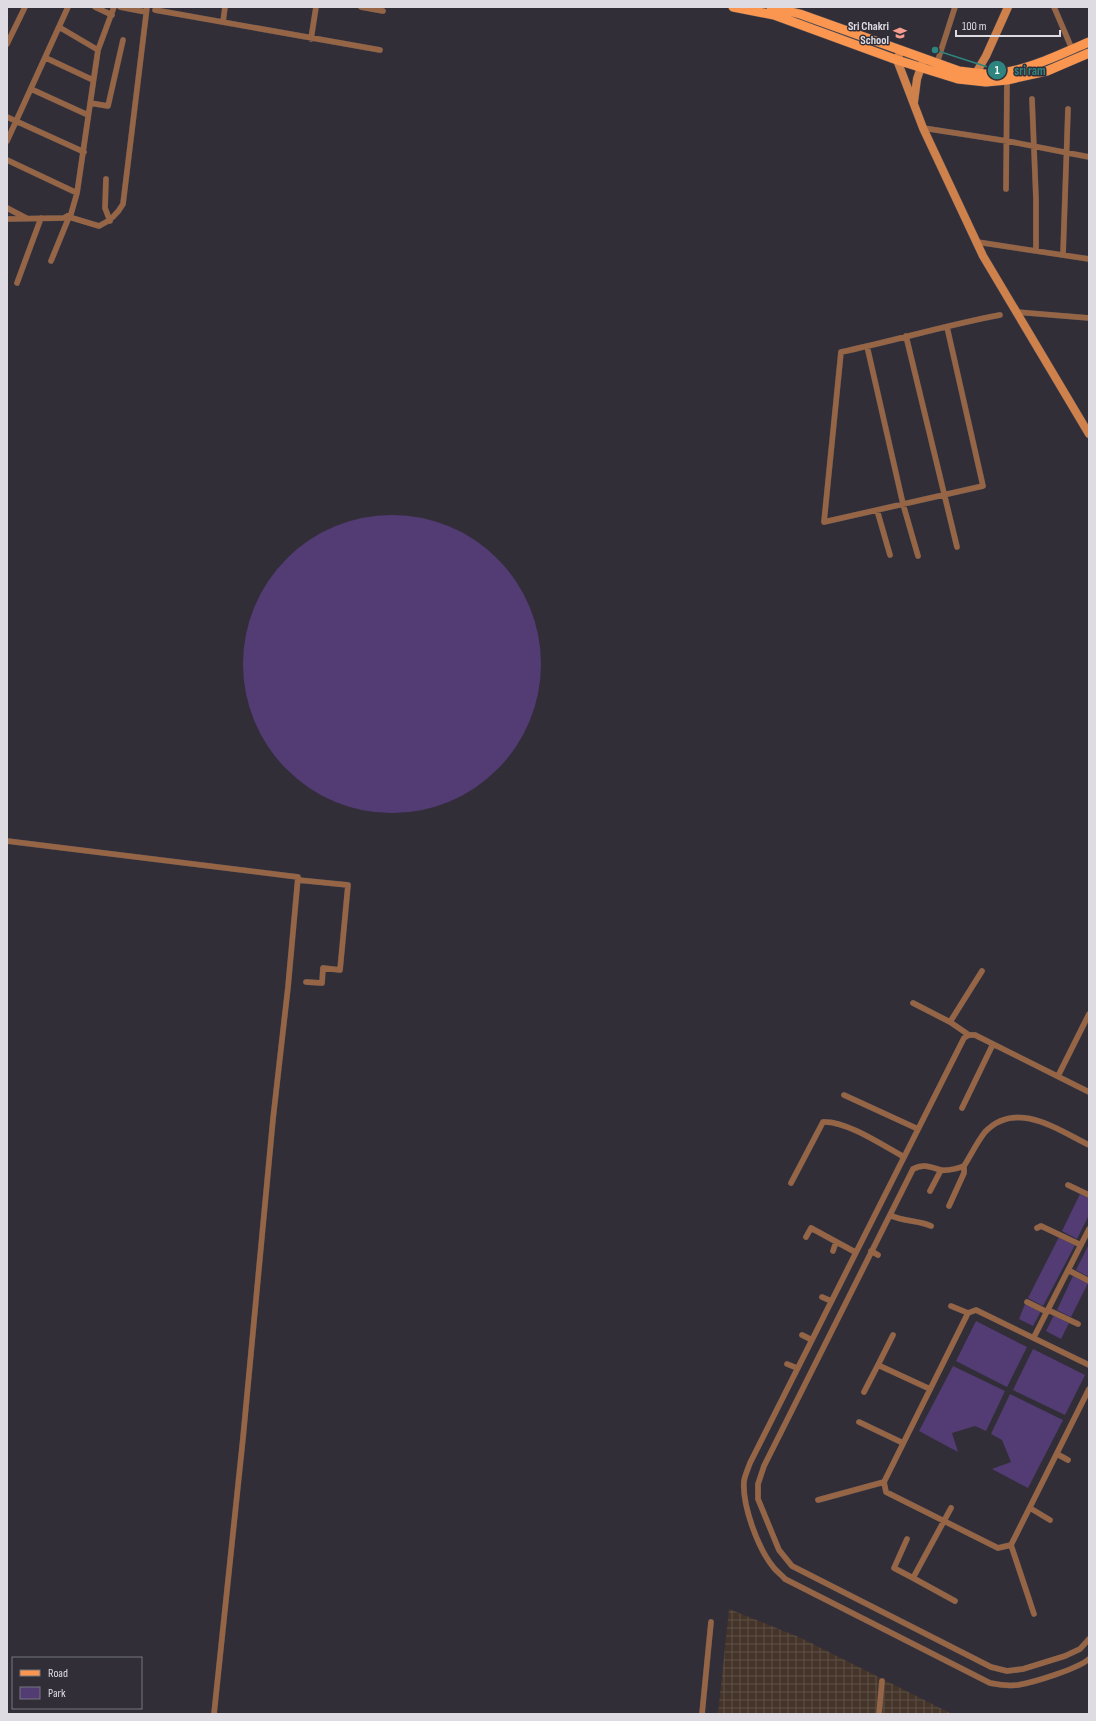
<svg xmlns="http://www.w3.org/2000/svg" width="1096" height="1721" viewBox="0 0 1096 1721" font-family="'Sofia Sans Condensed',sans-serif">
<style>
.industrial{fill:url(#industrial-grid)}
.green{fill:#533b74}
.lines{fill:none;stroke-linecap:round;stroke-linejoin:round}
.street-casing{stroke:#4d4a53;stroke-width:6}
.secondary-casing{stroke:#4d4a53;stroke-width:9}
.primary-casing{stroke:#4d4a53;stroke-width:10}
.street{stroke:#966545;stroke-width:5.5}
.secondary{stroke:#cf814c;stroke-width:8}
.primary{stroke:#fa964f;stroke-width:9}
.labels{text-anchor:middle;stroke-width:3;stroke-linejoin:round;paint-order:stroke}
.poi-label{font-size:12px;font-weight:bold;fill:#dedce2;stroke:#312e38;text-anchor:end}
.leader{fill:none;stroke:#2e857f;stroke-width:1.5}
.callout-dot{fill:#2e857f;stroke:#312e38;stroke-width:1.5}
.mark-label{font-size:12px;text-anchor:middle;font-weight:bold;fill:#fff}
.callout-label{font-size:13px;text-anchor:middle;font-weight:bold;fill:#2e857f;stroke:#312e38;stroke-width:3;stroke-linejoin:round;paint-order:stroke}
</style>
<defs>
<pattern id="industrial-grid" width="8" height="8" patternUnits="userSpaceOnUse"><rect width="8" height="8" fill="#443429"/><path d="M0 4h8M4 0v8" fill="none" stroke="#5f5148"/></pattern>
</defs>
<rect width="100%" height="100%" fill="#312e38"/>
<path class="industrial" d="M 729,1609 L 799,1637 L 952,1714 L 718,1714 Z"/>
<path class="green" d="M243 664a149 149 0 1 1 298 0a149 149 0 1 1-298 0Z
M 1080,1194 L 1089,1198 L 1089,1215 L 1077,1239 L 1062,1231 Z
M 1059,1237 L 1075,1245 L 1043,1306 L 1028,1298 Z
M 1089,1244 L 1089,1277 L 1076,1270 Z
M 1073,1276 L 1088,1283 L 1071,1317 L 1057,1310 Z
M 1025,1304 L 1041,1311 L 1033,1326 L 1019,1319 Z
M 1054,1315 L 1069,1323 L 1061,1339 L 1046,1331 Z
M 976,1321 L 1027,1347 L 1007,1387 L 956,1361 Z
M 1033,1349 L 1085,1375 L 1065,1415 L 1013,1390 Z
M 953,1366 L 1005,1391 L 986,1431 L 975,1426 L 952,1433 L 958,1452 L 919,1431 Z
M 1010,1394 L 1063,1420 L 1028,1488 L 992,1469 L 1011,1462 L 1002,1440 L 991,1434 Z"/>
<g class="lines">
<g class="street-casing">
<path id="street" d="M 95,7 L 112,15
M 120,7 L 146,12
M 361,7 L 383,11
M 1054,7 L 1072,49
M 155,10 L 380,50
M 223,22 L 225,7
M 59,27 L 98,50
M 311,39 L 316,7
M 7,44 L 25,7
M 46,58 L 93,80
M 937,63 L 955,7
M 31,89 L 88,115
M 1032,99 L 1036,199 L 1036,251
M 90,103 L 108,106 L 123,40
M 7,117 L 84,152
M 923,128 L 1007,141 L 1089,157
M 7,141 L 68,7
M 7,160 L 77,193
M 106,179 L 105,208 L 110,221
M 1006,189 L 1007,80
M 7,208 L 26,218
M 7,219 L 64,218 L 71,214 L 77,193 L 98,50 L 114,7
M 977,242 L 1089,259
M 1063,255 L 1068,109
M 51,261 L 69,217 L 99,226 C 110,221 117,215 123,204 L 147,7
M 17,283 L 41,218
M 1016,312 L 1089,318
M 947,327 L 983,486 L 824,522 L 841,352 C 894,341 946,325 1000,315
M 906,336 L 957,547
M 867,346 L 903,504 L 918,556
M 877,510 L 890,555
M 7,841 L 298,877 L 288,987 L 273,1119 L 243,1438 L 214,1714
M 298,880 L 348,885 L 340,970 L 323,968 L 322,983 L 306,982
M 913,1003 L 950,1022 L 969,1035
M 950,1022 L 982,971
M 1058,1076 L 1089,1014
M 1089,1092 L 975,1035 L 969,1035 L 964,1038 L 750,1463 C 748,1469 745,1475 744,1481 C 742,1505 758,1549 774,1568 C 777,1572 782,1575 785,1579 L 990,1683 C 999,1685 1009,1686 1018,1685 C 1035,1682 1077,1669 1089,1659
M 844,1095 L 918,1129
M 962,1108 L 993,1044
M 1089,1145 C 1058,1130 1016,1099 985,1132 C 977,1142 971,1155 964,1166 C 956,1169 949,1171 941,1170 C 930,1167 924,1163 913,1169 L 764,1466 L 758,1484 L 758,1499 L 779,1550 L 792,1566 L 991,1667 L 1007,1671 L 1023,1669 L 1065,1656 L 1080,1649 L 1089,1639
M 791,1183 L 823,1122 C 845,1120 884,1146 904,1157
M 1068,1185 L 1089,1195
M 930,1191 L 941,1170
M 949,1206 L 964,1173 L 964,1166
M 890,1215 C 903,1222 918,1220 931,1226
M 1037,1228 L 1041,1226 L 1081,1245
M 806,1237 L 811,1228 L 855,1252
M 833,1251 L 836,1242
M 871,1251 L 878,1255
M 1068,1270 L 1089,1281
M 822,1297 L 831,1301
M 1027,1302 L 1047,1312
M 951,1306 L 968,1313
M 1048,1310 L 1078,1324
M 802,1335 L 812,1340
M 893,1335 L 878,1365 L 930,1389
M 1034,1337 L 1089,1229
M 787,1364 L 797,1368
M 1089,1365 L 976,1310 L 968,1313 L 884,1482 L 886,1492 L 998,1548 L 1011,1545 L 1089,1389
M 864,1392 L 878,1365
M 859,1422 L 903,1443
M 1057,1454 L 1068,1460
M 818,1500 L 884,1482
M 951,1508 L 913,1578 L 955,1601
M 1030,1508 L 1050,1520
M 907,1539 L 894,1568 L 913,1578
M 1011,1545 L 1034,1614
M 702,1714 L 711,1622
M 879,1714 L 882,1681"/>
</g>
<g class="secondary-casing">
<path id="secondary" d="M 899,55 L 897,60 L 923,128 L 983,256 L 1089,434
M 976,73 L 986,56 L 1008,7
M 914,102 L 917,79 L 923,61"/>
</g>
<g class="primary-casing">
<path id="primary" d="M 733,7 L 774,15 L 897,60 L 958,79 L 986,82 L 1007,80 L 1047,71 L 1089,53
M 771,7 L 800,14 L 959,71 C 969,72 979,74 989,74 C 1024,73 1058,55 1089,42"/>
</g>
<use href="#street" class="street"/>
<use href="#secondary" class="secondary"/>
<use href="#primary" class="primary"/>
</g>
<defs>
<g id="school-bare" transform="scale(1.08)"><path d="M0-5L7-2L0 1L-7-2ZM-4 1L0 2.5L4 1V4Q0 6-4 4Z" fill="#f59d8e" stroke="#312e38" stroke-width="2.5" paint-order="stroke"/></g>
</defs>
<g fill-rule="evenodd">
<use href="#school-bare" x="900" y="33"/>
</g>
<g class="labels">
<g class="poi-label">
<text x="889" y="30">Sri Chakri<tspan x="889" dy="14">School</tspan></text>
</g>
</g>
<path class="leader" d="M935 50L997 70"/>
<g class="callout-dot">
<circle cx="935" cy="50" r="4"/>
<circle cx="997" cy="70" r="10"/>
</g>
<g class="mark-label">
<text x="997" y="74">1</text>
</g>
<g class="callout-label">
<text x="1030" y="75">sri ram</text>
</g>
<rect width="1096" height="1721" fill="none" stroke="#dedce2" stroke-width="16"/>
<rect x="12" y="1657" width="130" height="52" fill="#312e38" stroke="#76747c"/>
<rect x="20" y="1670" width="20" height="6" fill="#fa964f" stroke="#76747c"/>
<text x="48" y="1677" font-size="12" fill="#dedce2">Road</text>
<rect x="20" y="1687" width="20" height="12" fill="#533b74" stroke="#76747c"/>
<text x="48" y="1697" font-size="12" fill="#dedce2">Park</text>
<path d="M956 30v6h104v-6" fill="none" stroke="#dedce2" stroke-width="2"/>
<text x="962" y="30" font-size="12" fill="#dedce2" stroke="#312e38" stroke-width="3" paint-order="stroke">100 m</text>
</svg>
